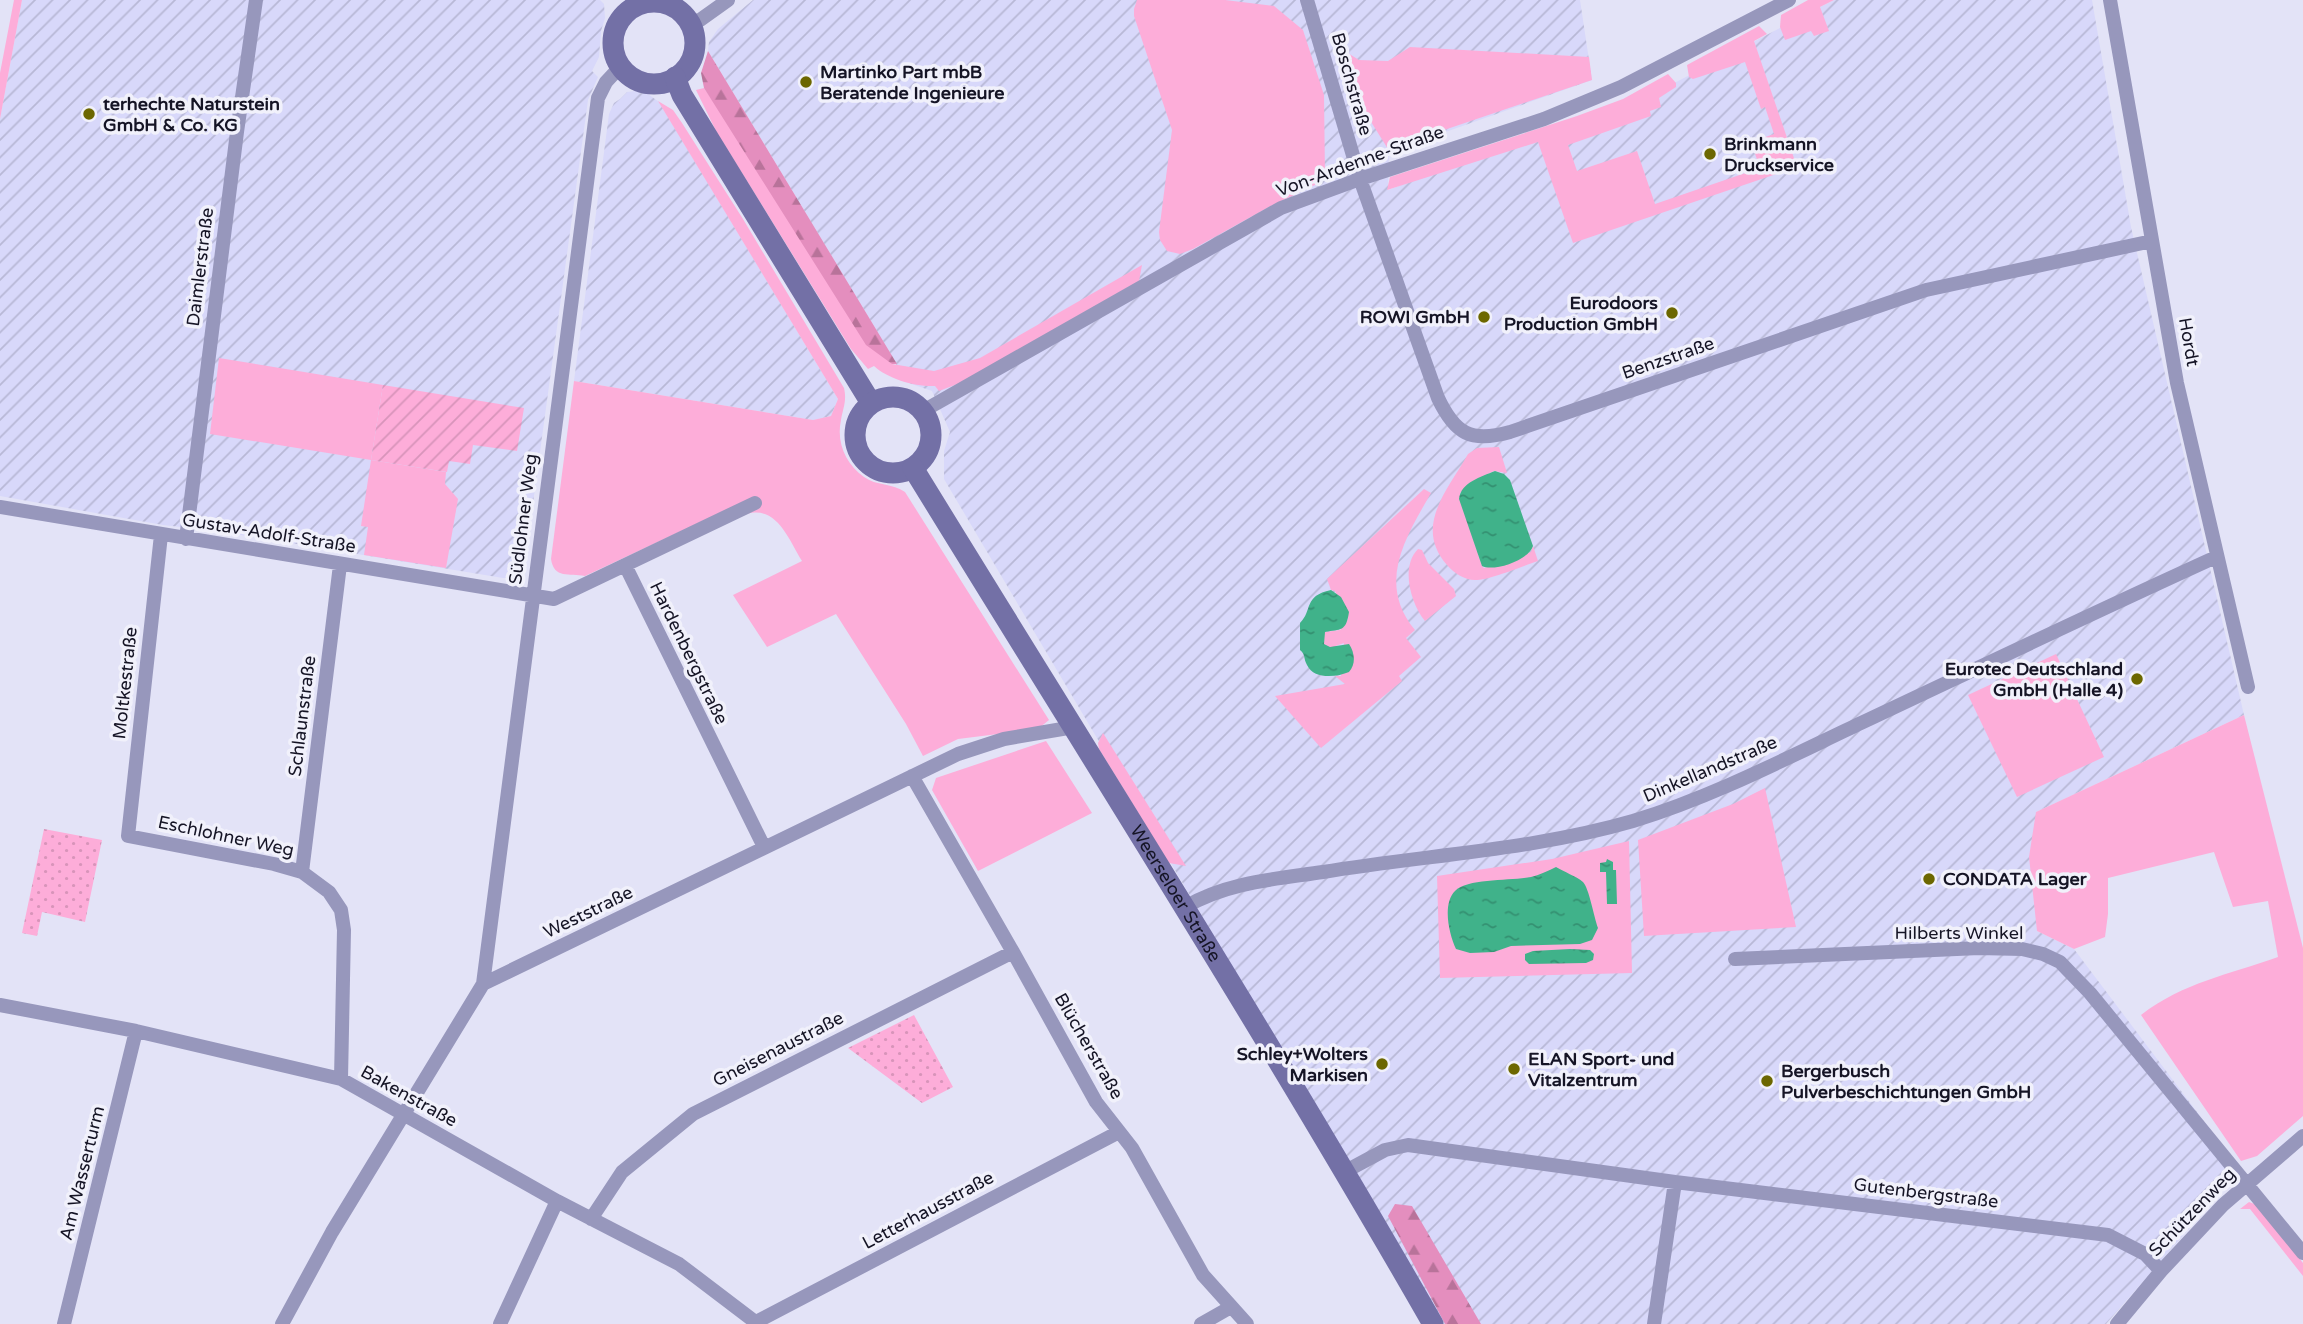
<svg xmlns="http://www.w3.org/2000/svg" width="2303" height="1324" viewBox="0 0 2303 1324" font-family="'Varela Round',sans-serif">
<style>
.industrial{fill:url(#industrial-furrows)}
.grass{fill:#fdadd9}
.forest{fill:url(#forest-firs)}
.park{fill:url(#park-dots)}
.garden{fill:url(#garden-furrows)}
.water{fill:url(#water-ripples)}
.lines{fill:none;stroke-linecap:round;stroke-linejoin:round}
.street{stroke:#9797bc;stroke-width:14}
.secondary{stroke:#7370a6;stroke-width:21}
.poi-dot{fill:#6c6700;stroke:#f1f1fb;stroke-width:2.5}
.labels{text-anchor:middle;stroke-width:7;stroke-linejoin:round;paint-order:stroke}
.poi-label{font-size:18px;font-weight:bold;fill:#151425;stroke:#f1f1fb;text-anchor:start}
.street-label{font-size:18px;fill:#151425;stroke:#f1f1fb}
</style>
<defs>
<pattern id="industrial-furrows" width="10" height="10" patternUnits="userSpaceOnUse" patternTransform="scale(1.75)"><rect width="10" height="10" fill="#d8d8fa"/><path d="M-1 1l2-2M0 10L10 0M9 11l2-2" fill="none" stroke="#b8b8d6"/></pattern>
<pattern id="forest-firs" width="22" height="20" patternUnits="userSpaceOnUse" patternTransform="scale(1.75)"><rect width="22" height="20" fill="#e48ebe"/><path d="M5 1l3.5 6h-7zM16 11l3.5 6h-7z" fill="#b8739a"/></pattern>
<pattern id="park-dots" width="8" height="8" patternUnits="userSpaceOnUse" patternTransform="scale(1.75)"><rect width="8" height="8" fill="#fdadd9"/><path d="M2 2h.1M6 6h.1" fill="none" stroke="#d894ba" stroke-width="1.8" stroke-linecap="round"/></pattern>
<pattern id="garden-furrows" width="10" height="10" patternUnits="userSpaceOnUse" patternTransform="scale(1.75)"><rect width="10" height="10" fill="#fdadd9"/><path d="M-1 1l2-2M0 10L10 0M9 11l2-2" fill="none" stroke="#d894ba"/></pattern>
<pattern id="water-ripples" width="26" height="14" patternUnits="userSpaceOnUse" patternTransform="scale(1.75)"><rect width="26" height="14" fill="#40b28a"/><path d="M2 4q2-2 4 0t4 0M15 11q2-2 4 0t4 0" fill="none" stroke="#349071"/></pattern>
</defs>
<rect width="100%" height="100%" fill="#e3e3f7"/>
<path class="industrial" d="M 22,0 L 600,0 L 604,4 L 605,18 L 601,31 L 599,57 L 592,71 L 598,77 L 588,100 L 525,562 L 518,574 L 510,578 L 503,578 L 217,531 L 163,525 L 0,496 L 0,119 Z
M 753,0 L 1580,0 L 1592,80 L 1389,152 L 1388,190 L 1657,92 L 1834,0 L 2092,0 L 2131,227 L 2244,715 L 2036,812 L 2037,931 L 2074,949 L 2234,1161 L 2223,1186 L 2201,1215 L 2106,1324 L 1443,1324 L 944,479 L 944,451 L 950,432 L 932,391 L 900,380 L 895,361 L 708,51 L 709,42 L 718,29 Z
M 635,91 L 648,94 L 659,102 L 838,399 L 831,416 L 813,420 L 574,381 L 609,114 L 614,103 L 620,99 L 627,92 Z"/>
<path class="grass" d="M 14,0 L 22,0 L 0,119 L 0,73 Z
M 1137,0 L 1225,0 L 1274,6 L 1303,30 L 1324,95 L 1325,177 L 1317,184 L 1267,208 L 1193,249 L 1180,254 L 1167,251 L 1160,240 L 1159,232 L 1172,130 L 1134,16 L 1134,9 Z
M 1808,0 L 1834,0 L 1820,7 L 1829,31 L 1814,36 L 1811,31 L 1785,40 L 1780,27 L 1781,15 Z
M 1759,26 L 1767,34 L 1754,41 L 1797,167 L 1573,243 L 1538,142 L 1387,190 L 1390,177 L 1577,116 L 1623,99 L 1668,74 L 1676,83 L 1676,87 L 1659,98 L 1661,107 L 1650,111 L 1651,116 L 1568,145 L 1577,171 L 1637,151 L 1655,204 L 1760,168 L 1751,142 L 1774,134 L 1765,107 L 1761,109 L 1745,62 L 1693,79 L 1689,77 L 1687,65 Z
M 1410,47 L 1589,57 L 1592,80 L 1388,149 L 1348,85 L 1343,50 L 1359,60 L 1388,61 Z
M 704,88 L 892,364 L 934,371 L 980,358 L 1142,265 L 1139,281 L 960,383 L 939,391 L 935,386 C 916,387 888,379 874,366 L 868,369 L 851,349 L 716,131 L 696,90 Z
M 658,101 L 673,110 L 682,123 L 743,219 L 844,388 C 847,401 843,408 841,420 C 836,443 846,464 864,477 C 876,486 893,483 905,492 L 1049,720 L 1038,729 L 958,739 L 923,756 L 906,724 L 836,614 L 767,647 L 733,595 L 802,561 C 789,540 777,505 747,514 L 760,508 L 754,497 L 585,576 C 569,573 554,579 551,559 L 574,381 L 813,420 L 831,416 L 838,399 Z
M 219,358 L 383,385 L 371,460 L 446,472 L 445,484 L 458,499 L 446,568 L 364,555 L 368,527 L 361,526 L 371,460 L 210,434 Z
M 1499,447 L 1507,473 L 1494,471 L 1473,481 L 1460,493 L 1460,499 L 1482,566 L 1484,568 L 1531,552 L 1533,546 L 1538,561 C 1522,566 1490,580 1475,580 C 1464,580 1454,573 1447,565 C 1413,526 1448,490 1468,454 L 1477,448 Z
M 1424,489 L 1431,493 C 1406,537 1376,583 1415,630 L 1406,638 L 1421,657 L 1399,676 L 1402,681 L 1321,748 L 1275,696 L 1345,684 L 1335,676 L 1341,676 L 1344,643 L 1330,648 L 1324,644 L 1323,634 L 1325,632 L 1340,630 L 1348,619 L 1335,591 L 1331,590 L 1327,579 Z
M 1418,549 L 1422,550 L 1428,563 L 1454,589 L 1456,596 L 1425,621 C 1411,604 1400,567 1418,549 Z
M 2056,654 L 2104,757 L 2017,797 L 1968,695 Z
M 2244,715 L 2303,948 L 2303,1116 L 2257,1156 L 2241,1161 L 2141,1015 C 2184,982 2228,975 2278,957 L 2268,901 L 2233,907 L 2214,852 L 2108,878 L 2108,914 L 2105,937 L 2074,949 L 2037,931 L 2029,857 L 2036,812 Z
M 1103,733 L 1186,866 L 1169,863 L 1099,749 L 1098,743 Z
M 1046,741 L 1092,813 L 978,871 L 932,790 L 936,778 Z
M 1765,788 L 1796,927 L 1644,936 L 1638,840 L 1733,804 Z
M 1629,841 L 1632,973 L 1440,978 L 1437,876 L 1552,859 Z
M 2249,1202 L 2257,1205 L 2303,1263 L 2303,1276 L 2250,1209 L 2240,1209 Z"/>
<path class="forest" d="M 708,51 L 897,364 L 892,364 L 866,345 L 704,88 L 701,73 Z
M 1395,1204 L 1412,1206 L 1481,1324 L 1445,1324 L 1388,1216 Z"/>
<path class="park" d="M 44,829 L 102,840 L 85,922 L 42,912 L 37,936 L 22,933 Z
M 914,1015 L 953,1087 L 922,1103 L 848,1048 Z"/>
<path class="garden" d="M 383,385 L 524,408 L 517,451 L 473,445 L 470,464 L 449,461 L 447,472 L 371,460 Z"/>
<path class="water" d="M 1495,471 L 1504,474 L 1510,480 L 1533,546 C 1529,560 1494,572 1482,566 L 1459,499 C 1461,482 1481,477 1495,471 Z
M 1331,590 L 1341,597 L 1349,612 C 1346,632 1341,629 1325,632 L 1324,644 L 1330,647 L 1349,644 C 1355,653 1356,664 1349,672 C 1337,677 1314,680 1307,665 C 1303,658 1306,655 1300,650 L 1300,623 C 1313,610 1303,596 1331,590 Z
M 1607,859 L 1613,862 L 1613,870 L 1616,870 L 1617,904 L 1607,904 L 1606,872 L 1600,872 L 1600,863 L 1606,862 Z
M 1556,867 C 1564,872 1576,876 1583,882 C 1589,888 1594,917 1598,928 L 1592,940 L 1580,944 L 1511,946 L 1494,952 L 1470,953 L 1456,949 C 1449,934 1442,904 1455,891 C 1468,878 1512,881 1531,877 C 1539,875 1548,871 1556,867 Z
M 1570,949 L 1590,950 L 1594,954 L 1593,960 L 1586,963 L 1529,964 L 1525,960 L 1525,954 L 1533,951 Z"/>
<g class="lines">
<path class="street" d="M 1307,0 L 1360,179 L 1438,398 C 1455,434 1471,443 1510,432 L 1926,290 L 2152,241
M 2110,0 L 2177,383 L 2248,687
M 689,22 L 700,20 L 728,0
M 923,411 L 1281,208 L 1360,179 L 1544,119 L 1621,87 L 1789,0
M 0,507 L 554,599 L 755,503
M 161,535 L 128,836 L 274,864 L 302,872 L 329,892 L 341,910 L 344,930 L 341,1079
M 186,539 L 237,132 L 256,0
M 625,565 L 764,847
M 912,776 L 1013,952 L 1096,1102 L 1132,1148 L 1203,1275 L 1247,1324
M 302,872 L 340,565
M 1185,907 C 1228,882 1276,879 1323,872 C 1426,855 1533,850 1633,821 C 1712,797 1787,758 1861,723 C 1980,667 2097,611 2216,557
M 1735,959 L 1979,948 L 2022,949 L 2043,954 L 2060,962 L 2090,993 L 2303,1253
M 483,984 L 598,98 L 606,82 L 620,67
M 0,1005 L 136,1031 L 341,1079 L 557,1201 L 679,1264 L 758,1324
M 1346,1171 L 1385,1150 L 1408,1145 L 1675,1182 L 2108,1235 L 2145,1254 L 2161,1271
M 591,1219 L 622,1172 L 693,1114 L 1013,952
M 756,1322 L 1119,1132
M 64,1324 L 136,1031
M 282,1324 L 332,1232 L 483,984 L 958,754 L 1004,739 L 1074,727
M 500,1324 L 557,1201
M 1201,1324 L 1231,1307
M 1654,1324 L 1675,1182
M 2117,1324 L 2161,1271 L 2223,1205 L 2303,1136"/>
<g class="secondary">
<circle cx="654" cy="43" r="41"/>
<path d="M 675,77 L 682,95 L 871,403"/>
<circle cx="893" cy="435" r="38"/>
<path id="s1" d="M 913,468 C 1088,753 1267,1034 1433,1324"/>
</g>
</g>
<g class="poi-dot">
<circle cx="806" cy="82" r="7"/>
<circle cx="89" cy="114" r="7"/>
<circle cx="1710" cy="154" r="7"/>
<circle cx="1672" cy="313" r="7"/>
<circle cx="1484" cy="317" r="7"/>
<circle cx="2137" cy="679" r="7"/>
<circle cx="1929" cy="879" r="7"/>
<circle cx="1382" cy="1064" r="7"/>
<circle cx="1514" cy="1069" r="7"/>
<circle cx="1767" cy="1081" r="7"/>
</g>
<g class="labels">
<g class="poi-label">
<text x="820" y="78">Martinko Part mbB<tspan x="820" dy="21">Beratende Ingenieure</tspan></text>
<text x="103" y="110">terhechte Naturstein<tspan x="103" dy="21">GmbH &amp; Co. KG</tspan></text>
<text x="1724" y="150">Brinkmann<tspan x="1724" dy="21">Druckservice</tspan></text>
<text x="1658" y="309" text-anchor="end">Eurodoors<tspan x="1658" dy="21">Production GmbH</tspan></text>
<text x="1470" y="323" text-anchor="end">ROWI GmbH</text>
<text x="2123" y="675" text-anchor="end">Eurotec Deutschland<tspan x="2123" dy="21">GmbH (Halle 4)</tspan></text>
<text x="1943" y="885">CONDATA Lager</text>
<text x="1368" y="1060" text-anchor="end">Schley+Wolters<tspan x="1368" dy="21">Markisen</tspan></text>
<text x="1528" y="1065">ELAN Sport- und<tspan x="1528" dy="21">Vitalzentrum</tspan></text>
<text x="1781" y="1077">Bergerbusch<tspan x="1781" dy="21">Pulverbeschichtungen GmbH</tspan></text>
</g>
<g class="street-label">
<text transform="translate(1352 84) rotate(74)" y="6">Boschstraße</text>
<text transform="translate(1360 161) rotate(-20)" y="6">Von-Ardenne-Straße</text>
<text transform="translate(200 267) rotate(-83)" y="6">Daimlerstraße</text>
<text transform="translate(2189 342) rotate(80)" y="6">Hordt</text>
<text transform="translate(1668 358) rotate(-19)" y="6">Benzstraße</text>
<text transform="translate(523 519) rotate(-83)" y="6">Südlohner Weg</text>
<text transform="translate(269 533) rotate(9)" y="6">Gustav-Adolf-Straße</text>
<text transform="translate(689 653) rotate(64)" y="6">Hardenbergstraße</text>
<text transform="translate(125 683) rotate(-84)" y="6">Moltkestraße</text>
<text transform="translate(302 716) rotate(-83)" y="6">Schlaunstraße</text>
<text transform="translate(1710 769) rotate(-23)" y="6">Dinkellandstraße</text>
<text transform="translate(226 836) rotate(12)" y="6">Eschlohner Weg</text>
<text dy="6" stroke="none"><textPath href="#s1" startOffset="500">Weerseloer Straße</textPath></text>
<text transform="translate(588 912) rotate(-26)" y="6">Weststraße</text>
<text x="1959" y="939">Hilberts Winkel</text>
<text transform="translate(1089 1046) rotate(60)" y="6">Blücherstraße</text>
<text transform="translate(778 1049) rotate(-27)" y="6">Gneisenaustraße</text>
<text transform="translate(409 1096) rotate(29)" y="6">Bakenstraße</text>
<text transform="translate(82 1173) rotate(-76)" y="6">Am Wasserturm</text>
<text transform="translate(1926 1193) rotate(7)" y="6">Gutenbergstraße</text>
<text transform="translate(928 1210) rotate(-28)" y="6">Letterhausstraße</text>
<text transform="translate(2192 1212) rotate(-46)" y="6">Schützenweg</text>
</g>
</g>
</svg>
